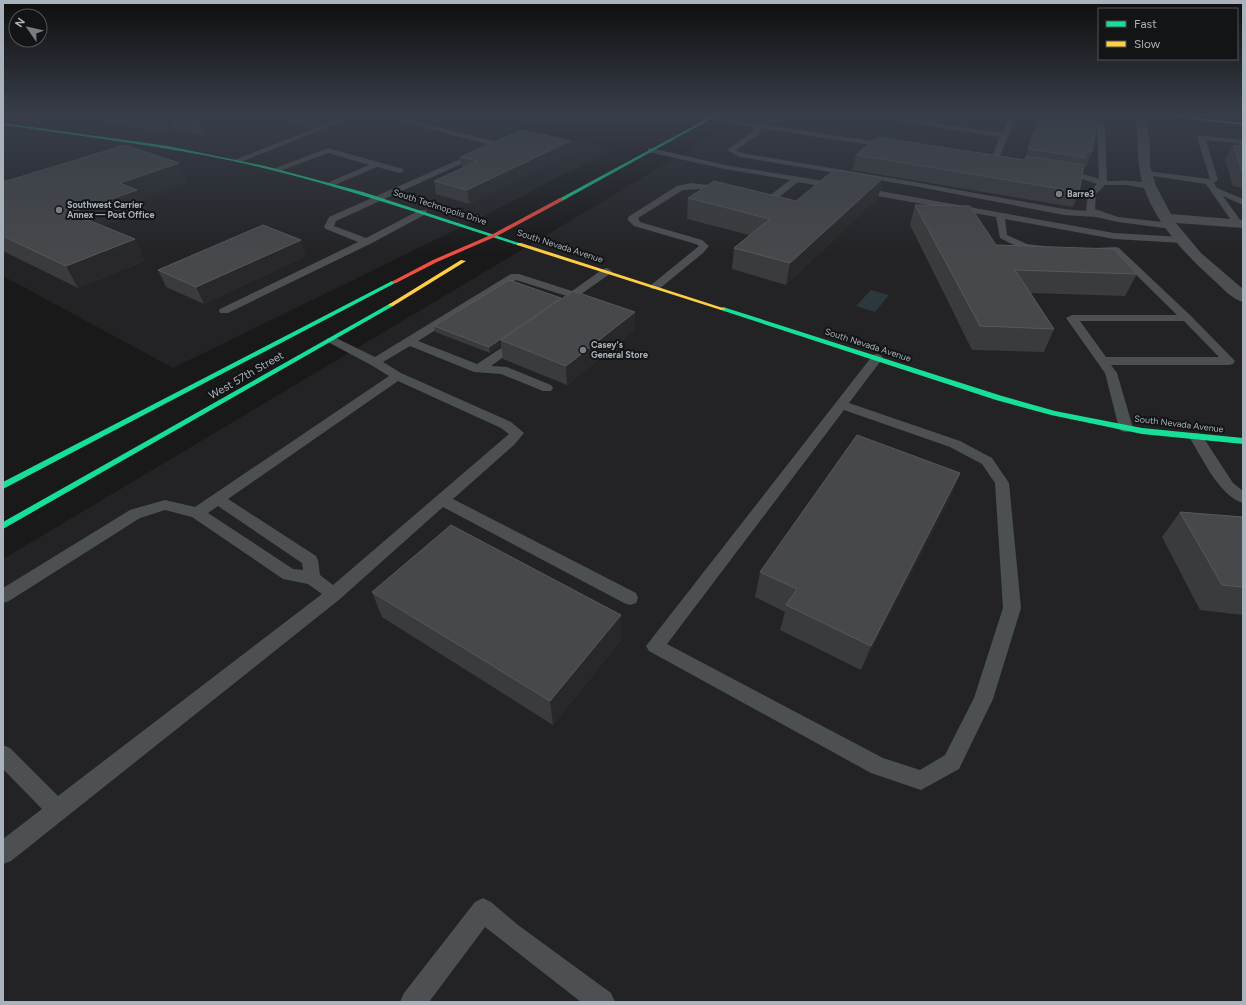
<svg xmlns="http://www.w3.org/2000/svg" width="1246" height="1005" viewBox="0 0 1246 1005" font-family="Figtree,sans-serif">
<style>
.built{fill:#232326}
.water{fill:#2c393c}
.lines{fill:none;stroke-linecap:round;stroke-linejoin:round}
.lane{fill:#4d5053;fill-rule:evenodd}
.street{fill:#4d5053;fill-rule:evenodd}
.fast{fill:#16e098;fill-rule:evenodd}
.slow{fill:#ffcf43;fill-rule:evenodd}
.jam{fill:#f24e42;fill-rule:evenodd}
.wall{fill:#3a3b3d}
.shaded-wall{fill:#28282a}
.building{fill:#46484b;stroke:#56595c}
.poi-dot{fill:#777d83;stroke:#131416;stroke-width:1.5}
.labels{text-anchor:middle;stroke-width:4;stroke-linejoin:round;paint-order:stroke}
.far-poi-label{font-size:9px;font-weight:bold;fill:#aab3bb;stroke:#131416;text-anchor:start}
.far-street-label{font-size:9px;fill:#aab3bb;stroke:#131416}
.street-label{font-size:11px;fill:#aab3bb;stroke:#131416}
</style>
<rect width="100%" height="100%" fill="#19191a"/>
<path class="built" d="M 3,115 L 460,115 L 613,149 L 482,217 L 173,368 L 3,276 Z
M 748,115 L 1118,115 L 1243,130 L 1243,1002 L 3,1002 L 3,559 Z"/>
<path class="water" d="M 871,290 L 889,295 L 875,312 L 856,306 Z"/>
<g class="lines">
<path class="lane" d="M 70,115 L 99,115 C 92,120 77,120 70,115 Z
M 349,115 L 357,115 L 241,162 L 235,162 L 234,160 Z
M 389,115 L 502,143 L 503,145 L 499,147 L 387,118 L 387,116 Z
M 698,115 C 717,112 737,123 756,124 C 765,125 777,115 788,115 L 787,116 L 769,125 L 891,144 L 895,146 L 891,148 L 761,128 L 758,135 L 736,150 L 742,153 L 914,182 L 1064,209 L 1086,211 L 1088,193 L 1097,184 L 1082,179 L 1059,176 L 1058,174 C 1065,168 1090,176 1099,179 L 1097,126 L 1034,117 L 1031,115 L 1046,115 L 1100,123 L 1103,123 L 1105,127 L 1107,181 C 1118,181 1145,179 1153,186 L 1149,189 L 1126,185 L 1105,185 L 1096,194 L 1095,209 L 1118,217 L 1172,223 L 1177,226 L 1172,229 L 1118,222 L 1096,217 L 1064,215 L 914,186 L 740,157 L 727,150 L 752,132 L 754,128 L 701,117 Z
M 868,115 L 882,115 L 927,122 L 935,115 L 942,115 L 935,123 L 1002,133 L 1011,115 L 1017,115 L 997,163 L 993,165 L 989,163 L 1000,137 L 871,117 Z
M 1198,135 L 1243,140 L 1243,144 L 1206,140 L 1218,180 L 1214,183 L 1217,188 L 1243,199 L 1243,205 L 1223,196 L 1243,224 L 1241,226 L 1235,226 L 1206,184 L 1146,175 L 1142,173 L 1146,171 L 1210,179 L 1197,137 Z
M 328,148 L 403,169 L 404,171 L 400,173 L 377,167 L 332,186 L 328,184 L 329,182 L 369,165 L 328,153 L 280,171 L 274,171 L 273,169 Z
M 648,148 L 651,148 L 725,165 L 837,183 L 841,186 L 837,189 L 798,182 L 774,201 L 756,202 L 752,199 L 753,197 L 769,196 L 790,180 L 725,169 L 648,152 Z
M 476,152 L 479,152 L 483,154 L 336,221 L 334,226 L 366,238 L 420,210 L 426,210 L 427,212 L 426,214 L 370,244 L 228,313 L 220,313 L 219,311 L 220,309 L 358,242 L 326,229 L 324,227 L 329,217 Z
M 691,183 L 708,185 L 728,190 L 729,192 L 725,195 L 702,189 L 683,190 L 638,218 L 640,222 L 702,240 L 709,246 L 703,253 L 659,289 L 651,289 L 650,287 L 651,285 L 699,246 L 696,244 L 634,226 L 628,220 L 628,217 L 677,186 Z
M 858,187 L 1114,233 L 1183,237 L 1188,240 L 1183,243 L 1114,239 L 1005,219 L 1007,235 L 1027,244 L 1043,246 L 1048,249 C 1038,259 1010,243 1000,238 L 996,217 L 855,192 L 854,190 Z
M 1116,247 L 1119,248 L 1191,316 L 1235,361 L 1233,364 L 1229,365 L 1111,365 L 1117,373 L 1133,428 L 1131,431 L 1126,432 L 1121,431 L 1119,428 L 1105,373 L 1066,318 L 1072,315 L 1177,315 L 1114,253 L 1095,254 L 1090,251 L 1095,248 ZM 1080,321 L 1184,321 L 1219,357 L 1106,357 Z
M 607,268 L 612,271 L 611,273 L 577,297 L 573,298 L 516,280 L 418,341 L 477,364 L 515,339 L 523,339 L 525,341 L 523,343 L 491,366 L 507,367 L 551,385 L 553,388 L 551,391 L 543,391 L 501,374 L 474,372 L 410,346 L 383,362 L 401,373 L 511,422 L 524,433 L 514,445 L 453,499 L 636,593 L 638,598 L 636,603 L 630,605 L 624,603 L 443,507 L 340,599 L 11,861 L 3,864 L 3,839 L 42,809 L 3,769 L 3,745 L 10,748 L 58,796 L 322,594 L 308,584 L 283,579 L 192,517 L 165,510 L 140,518 L 9,601 L 3,603 L 3,588 L 130,510 L 165,500 L 195,507 L 389,376 L 371,365 L 328,342 L 326,340 L 328,338 L 336,338 L 375,357 L 511,274 L 519,274 L 572,291 L 603,269 ZM 398,381 L 501,428 L 509,434 L 333,585 L 320,575 L 318,560 L 316,556 L 228,499 ZM 218,506 L 302,563 L 303,570 L 293,569 L 208,513 Z
M 877,354 L 881,355 L 883,358 L 849,403 L 960,441 L 992,458 L 1009,483 L 1021,608 L 993,699 L 959,769 L 921,790 L 871,773 L 649,651 L 646,646 L 873,355 ZM 844,410 L 950,447 L 982,464 L 995,483 L 1003,608 L 974,698 L 945,755 L 920,770 L 883,758 L 667,644 Z
M 1196,433 L 1201,434 L 1233,483 L 1243,491 L 1243,503 C 1219,496 1202,457 1189,437 L 1191,434 Z
M 483,898 L 491,902 L 518,925 L 611,993 L 615,1002 L 581,1002 L 485,927 L 429,1002 L 400,1002 L 404,993 L 475,902 Z"/>
<path class="street" d="M 1136,115 L 1146,115 L 1150,145 L 1150,166 L 1156,186 L 1171,214 L 1243,220 L 1243,228 L 1176,223 L 1201,253 L 1243,289 L 1243,302 C 1233,299 1225,291 1218,284 C 1188,257 1156,225 1143,185 C 1136,162 1138,139 1136,115 Z"/>
<path class="fast" d="M 714,115 L 718,115 L 562,201 L 557,200 Z
M 1158,115 L 1167,115 L 1243,123 L 1243,125 Z
M 3,123 L 168,146 L 265,166 L 363,192 L 522,244 L 517,245 C 423,215 330,182 233,161 C 157,145 80,136 3,125 Z
M 392,281 L 397,282 L 3,489 L 3,482 Z
M 391,303 L 394,305 L 393,306 L 3,529 L 3,522 Z
M 723,307 L 1002,396 L 1055,411 L 1142,428 L 1243,438 L 1243,444 L 1142,434 L 1051,415 L 996,400 L 721,310 L 720,309 Z"/>
<path class="slow" d="M 517,243 L 521,243 L 726,309 L 721,310 L 517,245 Z
M 461,260 L 466,261 L 393,306 L 388,305 Z"/>
<path class="jam" d="M 560,198 L 563,200 L 562,201 L 497,236 L 437,262 L 396,283 L 391,282 L 433,260 L 493,234 Z"/>
</g>
<path class="wall" d="M 100,115 L 197,115 L 205,136 L 175,129 L 169,132 L 104,124 Z
M 266,115 L 346,115 L 312,128 Z
M 545,115 L 621,115 L 597,126 Z
M 1040,115 L 1092,152 L 1086,167 L 1084,167 L 1079,192 L 1073,207 L 852,170 L 856,155 L 1024,160 Z
M 570,141 L 570,153 L 469,204 L 436,194 L 434,181 L 462,168 L 460,157 Z
M 1233,145 L 1243,146 L 1243,188 L 1233,186 L 1225,159 Z
M 883,178 L 878,198 L 786,285 L 732,269 L 734,248 L 749,235 L 687,219 L 688,198 L 796,201 Z
M 3,182 L 187,183 L 142,199 L 147,210 L 103,226 L 135,239 L 145,261 L 78,288 L 3,251 Z
M 915,205 L 996,245 L 1137,274 L 1125,296 L 1031,293 L 1054,329 L 1044,352 L 972,350 L 910,225 Z
M 306,256 L 204,304 L 166,287 L 158,270 Z
M 561,299 L 635,330 L 567,385 L 503,359 L 501,345 L 490,353 L 435,332 L 434,326 Z
M 960,473 L 950,498 L 861,670 L 780,630 L 785,612 L 755,597 L 760,572 Z
M 1180,512 L 1243,517 L 1243,615 L 1200,610 L 1162,537 Z
M 372,592 L 621,640 L 553,725 L 382,617 Z"/>
<path class="shaded-wall" d="M 312,115 L 346,115 L 312,128 L 309,116 Z
M 596,115 L 621,115 L 597,126 Z
M 170,116 L 175,129 L 169,132 L 163,118 Z
M 570,141 L 570,153 L 469,204 L 467,190 Z
M 179,163 L 187,183 L 142,199 L 147,210 L 82,234 L 71,213 L 120,183 Z
M 883,178 L 878,198 L 786,285 L 790,263 Z
M 135,239 L 145,261 L 78,288 L 66,266 Z
M 301,240 L 306,256 L 204,304 L 196,287 Z
M 561,298 L 561,304 L 501,340 L 501,345 L 490,353 L 489,347 Z
M 635,312 L 635,330 L 567,385 L 566,366 Z
M 960,473 L 950,498 L 861,670 L 871,646 Z
M 621,615 L 621,640 L 553,725 L 550,701 Z"/>
<path class="building" d="M 132,115 L 197,115 L 200,122 L 170,116 L 163,118 Z
M 1040,115 L 1098,115 L 1092,152 L 1087,152 L 1085,158 L 1028,149 Z
M 522,130 L 570,141 L 467,190 L 434,181 L 478,161 L 460,157 Z
M 877,137 L 1025,160 L 1026,156 L 1084,165 L 1079,192 L 856,155 Z
M 125,145 L 179,163 L 120,183 L 137,190 L 71,213 L 135,239 L 66,266 L 3,236 L 3,182 Z
M 1233,145 L 1243,146 L 1243,171 L 1242,171 Z
M 834,170 L 883,178 L 790,263 L 734,248 L 770,219 L 688,198 L 714,181 L 796,201 Z
M 915,205 L 970,206 L 996,245 L 1114,249 L 1137,274 L 1015,270 L 1054,329 L 980,326 Z
M 263,225 L 301,240 L 196,287 L 158,270 Z
M 509,280 L 561,298 L 489,347 L 434,326 Z
M 573,291 L 635,312 L 566,366 L 501,340 Z
M 857,435 L 960,473 L 871,646 L 786,605 L 797,589 L 760,572 Z
M 1180,512 L 1243,517 L 1243,587 L 1222,585 Z
M 451,525 L 621,615 L 550,701 L 372,592 Z"/>
<linearGradient id="sky" x2="0" y2="1"><stop stop-color="#0e0e0e"/><stop offset="0.45" stop-color="#383e49"/><stop offset="1" stop-color="#383e49" stop-opacity="0"/></linearGradient>
<rect width="1246" height="255" fill="url(#sky)"/>
<g class="poi-dot">
<circle cx="1059" cy="194" r="4"/>
<circle cx="59" cy="210" r="4"/>
<circle cx="583" cy="350" r="4"/>
</g>
<g class="labels">
<g class="far-poi-label">
<text x="1067" y="197">Barre3</text>
<text x="67" y="208">Southwest Carrier<tspan x="67" dy="10">Annex — Post Office</tspan></text>
<text x="591" y="348">Casey's<tspan x="591" dy="10">General Store</tspan></text>
</g>
<g class="far-street-label">
<text transform="translate(440 207) rotate(18)" y="3">South Technopolis Drive</text>
<text transform="translate(560 246) rotate(18)" y="3">South Nevada Avenue</text>
<text transform="translate(868 345) rotate(18)" y="3">South Nevada Avenue</text>
<text transform="translate(1179 424) rotate(7)" y="3">South Nevada Avenue</text>
</g>
<g class="street-label">
<text transform="translate(246 375) rotate(-30)" y="4">West 57th Street</text>
</g>
</g>
<rect width="1246" height="1005" fill="none" stroke="#aab3bb" stroke-width="8"/>
<rect x="1098" y="8" width="140" height="52" fill="#131416" stroke="#4f5458"/>
<rect x="1106" y="21" width="20" height="6" fill="#16e098" stroke="#4f5458"/>
<text x="1134" y="28" font-size="12" fill="#aab3bb">Fast</text>
<rect x="1106" y="41" width="20" height="6" fill="#ffcf43" stroke="#4f5458"/>
<text x="1134" y="48" font-size="12" fill="#aab3bb">Slow</text>
<g transform="translate(28 28) rotate(304)"><circle r="19" fill="#131416" stroke="#4f5458"/>
<path d="M0-3L7 15L0 10L-7 15Z" fill="#777d83"/>
<text y="-6" font-size="11" font-weight="bold" text-anchor="middle" fill="#aab3bb">N</text>
</g>
</svg>
